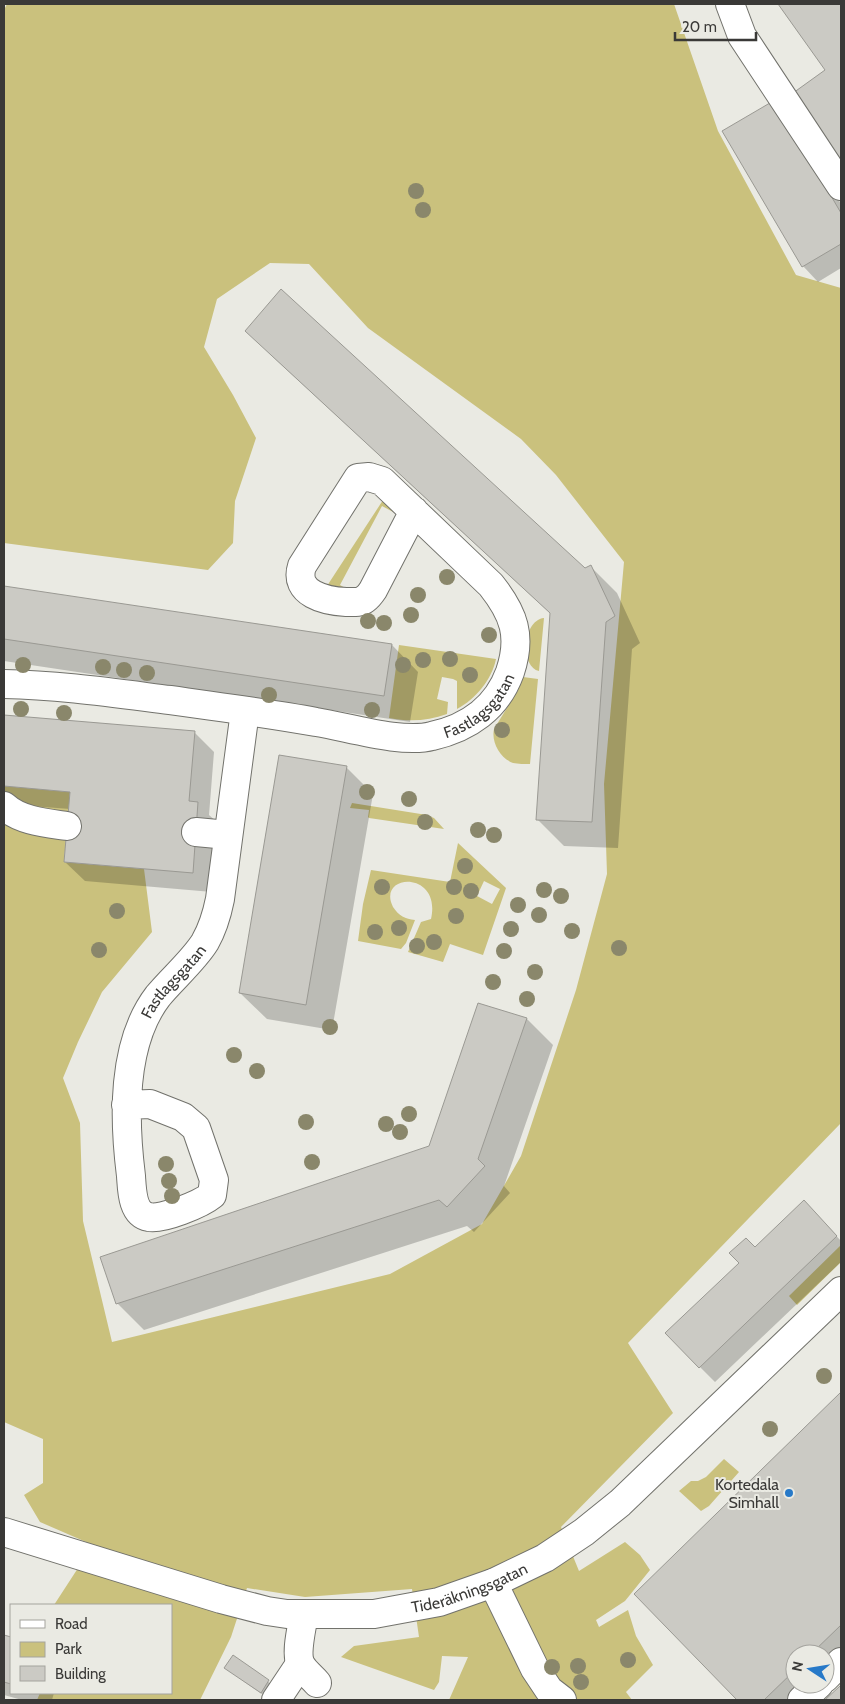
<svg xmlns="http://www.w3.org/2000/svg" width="845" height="1704" viewBox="0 0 845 1704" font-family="Cabin,sans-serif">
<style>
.green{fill:#cac17d;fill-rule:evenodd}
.shadow{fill:#0003}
.building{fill:#cbcac4;stroke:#9a9993}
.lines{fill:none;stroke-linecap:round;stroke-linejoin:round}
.minor-casing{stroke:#72726c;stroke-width:30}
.minor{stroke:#fff;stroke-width:28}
.tree{fill:#8a876b}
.poi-dot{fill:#2779c8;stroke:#eaeae3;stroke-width:2}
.labels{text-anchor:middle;stroke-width:4;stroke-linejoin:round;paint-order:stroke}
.street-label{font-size:16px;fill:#3a3937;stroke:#eaeae3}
.poi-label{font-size:16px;fill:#3a3937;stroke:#eaeae3;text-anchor:end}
</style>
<rect width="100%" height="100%" fill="#eaeae3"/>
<path class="green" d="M 7,4 L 674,4 L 718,131 L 796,275 L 841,288 L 841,1123 L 628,1343 L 673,1413 L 561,1527 L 579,1571 L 625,1542 L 640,1555 L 650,1570 L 625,1601 L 596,1620 L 599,1627 L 628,1610 L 636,1636 L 653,1665 L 626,1692 L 632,1700 L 449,1700 L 468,1657 L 442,1656 L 439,1682 L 434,1690 L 341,1657 L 354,1646 L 419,1637 L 412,1589 L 305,1597 L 247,1588 L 231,1637 L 200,1700 L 37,1700 L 40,1693 L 171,1693 L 171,1605 L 54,1605 L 93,1545 L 40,1522 L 24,1495 L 43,1483 L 43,1439 L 4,1422 L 4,786 L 70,792 L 64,862 L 144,869 L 152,932 L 102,992 L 78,1042 L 63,1078 L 80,1123 L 83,1221 L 112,1342 L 390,1274 L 482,1224 L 521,1156 L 576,990 L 607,874 L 604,784 L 624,562 L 556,475 L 521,439 L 368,328 L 309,264 L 270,263 L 217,299 L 204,347 L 233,395 L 256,438 L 235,501 L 233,543 L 208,570 L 4,543 L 4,10 Z
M 385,497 L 397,512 L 395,513 L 382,506 L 340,585 L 355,594 L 325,589 Z
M 544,618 L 539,671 C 519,666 523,620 544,618 Z
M 399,645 L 496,659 C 492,679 476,699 457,709 L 457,681 L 453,679 L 442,677 L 437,699 L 448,702 L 447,714 C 428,721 409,722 389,718 Z
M 523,677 L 538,679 L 530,764 C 525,764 518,764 513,763 C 500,758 491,742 494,729 L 518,690 Z
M 352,803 L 427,815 L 434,818 L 444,829 L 369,818 L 368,817 L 369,810 L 350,808 Z
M 458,843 L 506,888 L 483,955 L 450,944 L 443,962 L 408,952 L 421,922 L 431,919 C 442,870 376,873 393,907 C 399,916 405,919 415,920 L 406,943 L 401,949 L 358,941 L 363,904 L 371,870 L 450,882 ZM 484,881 L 500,889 L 492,904 L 477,896 Z
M 841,1245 L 841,1262 L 797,1305 L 789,1296 Z
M 724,1459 L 739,1472 L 709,1506 L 701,1511 L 679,1491 L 691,1481 L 698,1481 L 706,1477 Z"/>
<path class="shadow" d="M 780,4 L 841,4 L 841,159 L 795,93 L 827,71 Z
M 790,117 L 841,204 L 841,268 L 818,282 L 803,266 Z
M 247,331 L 585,570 L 590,566 L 617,593 L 640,643 L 632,649 L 618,848 L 564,846 L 538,820 L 551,614 L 273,357 Z
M 4,587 L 392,645 L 418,672 L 410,722 L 4,661 Z
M 4,716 L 194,732 L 214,752 L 209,815 L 218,823 L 212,892 L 85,881 L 65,862 L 70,809 L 4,804 Z
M 346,767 L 373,794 L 332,1030 L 267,1019 L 240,993 Z
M 527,1019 L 553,1045 L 504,1186 L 510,1193 L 474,1232 L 467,1226 L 144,1330 L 117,1303 L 430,1147 Z
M 819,1217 L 841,1241 L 841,1262 L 715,1382 L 700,1367 L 755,1248 Z
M 841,1394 L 841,1663 L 825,1679 L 825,1654 L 795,1654 L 795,1684 L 820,1684 L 803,1700 L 739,1700 L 636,1594 Z
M 4,1636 L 11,1638 L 11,1693 L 54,1693 L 52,1700 L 22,1700 L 4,1695 Z
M 233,1657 L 274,1686 L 266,1697 L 225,1668 Z"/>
<path class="building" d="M 778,4 L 841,4 L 841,162 L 793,93 L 825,70 Z
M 775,100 L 841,213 L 841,244 L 802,267 L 722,131 Z
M 281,289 L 585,568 L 591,565 L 615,616 L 606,622 L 592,822 L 536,820 L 550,613 L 245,331 Z
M 4,586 L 392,644 L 384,696 L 4,639 Z
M 4,715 L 195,731 L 189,801 L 198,802 L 193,873 L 64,862 L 70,792 L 4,786 Z
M 279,755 L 347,766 L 306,1005 L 239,993 Z
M 478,1003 L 527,1018 L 478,1159 L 485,1166 L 447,1207 L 439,1200 L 116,1304 L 100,1257 L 429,1146 Z
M 804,1200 L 837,1236 L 699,1368 L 665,1333 L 739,1263 L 729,1253 L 746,1238 L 755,1247 Z
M 841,1392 L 841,1625 L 811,1654 L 795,1654 L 795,1670 L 764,1700 L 737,1700 L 634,1594 Z
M 4,1635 L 11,1637 L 11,1684 L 4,1682 Z
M 233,1655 L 269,1680 L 261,1693 L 224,1668 Z
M 841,1685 L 841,1700 L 825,1700 Z"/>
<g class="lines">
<g class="minor-casing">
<g id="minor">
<path d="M 730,4 L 742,36 L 841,186"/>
<path id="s1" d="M 4,684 C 59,685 114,693 170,700 C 218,707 267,713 316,722 C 348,727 402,744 432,736 C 468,728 497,708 510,672 C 522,636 514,614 491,585 L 382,481 L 369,477 L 358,478 L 302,566 C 293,594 326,601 346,602 C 352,602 360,603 365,599 C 368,597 371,593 373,590 L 414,511"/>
<path d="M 4,806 C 20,821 46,823 67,826"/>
<path d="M 196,832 L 228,835"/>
<path id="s2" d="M 126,1105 L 150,1104 L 183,1117 L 196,1128 L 214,1180 L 212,1195 C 201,1204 162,1220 149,1217 C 132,1214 132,1190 131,1176 C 124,1120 121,1044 158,996 C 172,979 194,960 205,942 C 213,928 217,914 220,899 L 245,711"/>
<path id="s3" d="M 4,1532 L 221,1599 L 267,1611 L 287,1614 L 374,1614 L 439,1602 L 493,1583 L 545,1558 L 584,1532 L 620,1503 L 841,1291"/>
<path d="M 493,1583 L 535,1669 L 549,1690 L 562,1700"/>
<path d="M 304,1614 C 302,1627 295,1654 301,1665 C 305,1672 312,1677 317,1683"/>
<path d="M 825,1678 L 841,1662"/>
<path d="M 276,1700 L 300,1664"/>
<path d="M 802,1700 L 819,1684"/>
</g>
</g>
<use href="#minor" class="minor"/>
</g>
<g class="tree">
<circle cx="416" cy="191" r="8"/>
<circle cx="423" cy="210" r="8"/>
<circle cx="447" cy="577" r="8"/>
<circle cx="418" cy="595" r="8"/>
<circle cx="411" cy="615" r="8"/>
<circle cx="368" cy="621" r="8"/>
<circle cx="384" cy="623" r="8"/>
<circle cx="489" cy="635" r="8"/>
<circle cx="450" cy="659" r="8"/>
<circle cx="423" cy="660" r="8"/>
<circle cx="23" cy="665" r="8"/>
<circle cx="403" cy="665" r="8"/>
<circle cx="103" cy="667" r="8"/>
<circle cx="124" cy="670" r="8"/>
<circle cx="147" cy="673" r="8"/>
<circle cx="470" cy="675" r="8"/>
<circle cx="269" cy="695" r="8"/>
<circle cx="21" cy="709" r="8"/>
<circle cx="372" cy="710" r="8"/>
<circle cx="64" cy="713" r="8"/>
<circle cx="502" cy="730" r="8"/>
<circle cx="367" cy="792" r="8"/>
<circle cx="409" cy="799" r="8"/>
<circle cx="425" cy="822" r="8"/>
<circle cx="478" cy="830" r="8"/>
<circle cx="494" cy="835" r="8"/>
<circle cx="465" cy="866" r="8"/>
<circle cx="382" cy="887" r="8"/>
<circle cx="454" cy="887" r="8"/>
<circle cx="544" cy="890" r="8"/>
<circle cx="471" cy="891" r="8"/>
<circle cx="561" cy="896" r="8"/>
<circle cx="518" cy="905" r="8"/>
<circle cx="117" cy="911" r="8"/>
<circle cx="539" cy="915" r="8"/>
<circle cx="456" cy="916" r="8"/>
<circle cx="399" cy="928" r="8"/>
<circle cx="511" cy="929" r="8"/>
<circle cx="572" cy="931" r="8"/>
<circle cx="375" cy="932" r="8"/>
<circle cx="434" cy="942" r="8"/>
<circle cx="417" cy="946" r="8"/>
<circle cx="619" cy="948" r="8"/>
<circle cx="99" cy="950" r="8"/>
<circle cx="504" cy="951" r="8"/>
<circle cx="535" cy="972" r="8"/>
<circle cx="493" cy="982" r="8"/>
<circle cx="527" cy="999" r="8"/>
<circle cx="330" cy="1027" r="8"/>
<circle cx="234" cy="1055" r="8"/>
<circle cx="257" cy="1071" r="8"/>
<circle cx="409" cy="1114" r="8"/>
<circle cx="306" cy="1122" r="8"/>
<circle cx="386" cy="1124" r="8"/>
<circle cx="400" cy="1132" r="8"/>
<circle cx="312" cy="1162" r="8"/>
<circle cx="166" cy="1164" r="8"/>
<circle cx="169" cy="1181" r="8"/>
<circle cx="172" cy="1196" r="8"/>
<circle cx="824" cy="1376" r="8"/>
<circle cx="770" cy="1429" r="8"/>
<circle cx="628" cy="1660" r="8"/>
<circle cx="578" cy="1666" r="8"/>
<circle cx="552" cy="1667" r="8"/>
<circle cx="581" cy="1682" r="8"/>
</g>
<circle class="poi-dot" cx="789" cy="1493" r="5"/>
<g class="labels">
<g class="street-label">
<text dy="6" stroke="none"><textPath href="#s1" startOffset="490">Fastlagsgatan</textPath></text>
<text dy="6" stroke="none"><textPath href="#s2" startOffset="470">Fastlagsgatan</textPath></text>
<text dy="6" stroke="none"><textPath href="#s3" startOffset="481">Tideräkningsgatan</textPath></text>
</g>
<g class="poi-label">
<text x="779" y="1490">Kortedala<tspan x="779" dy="18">Simhall</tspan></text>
</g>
</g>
<rect width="845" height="1704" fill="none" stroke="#3a3937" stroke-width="10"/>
<rect x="10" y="1604" width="162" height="90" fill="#eaeae3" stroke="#a4a39e"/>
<rect x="20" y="1620" width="25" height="8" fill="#ffffff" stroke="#a4a39e"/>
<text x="55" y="1629" font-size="15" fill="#3a3937">Road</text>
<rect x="20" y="1642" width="25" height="15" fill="#cac17d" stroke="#a4a39e"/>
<text x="55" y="1654" font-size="15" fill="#3a3937">Park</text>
<rect x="20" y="1666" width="25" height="15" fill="#cbcac4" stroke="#a4a39e"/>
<text x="55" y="1679" font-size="15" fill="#3a3937">Building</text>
<g transform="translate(810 1669) rotate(282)"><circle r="24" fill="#eaeae3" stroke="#a4a39e"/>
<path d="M0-4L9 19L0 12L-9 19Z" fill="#2779c8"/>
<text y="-8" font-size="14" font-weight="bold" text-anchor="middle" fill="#3a3937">N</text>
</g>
<path d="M675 32v8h81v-8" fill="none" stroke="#3a3937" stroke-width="2.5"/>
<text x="682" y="32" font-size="15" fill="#3a3937" stroke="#eaeae3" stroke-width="4" paint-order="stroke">20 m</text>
</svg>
